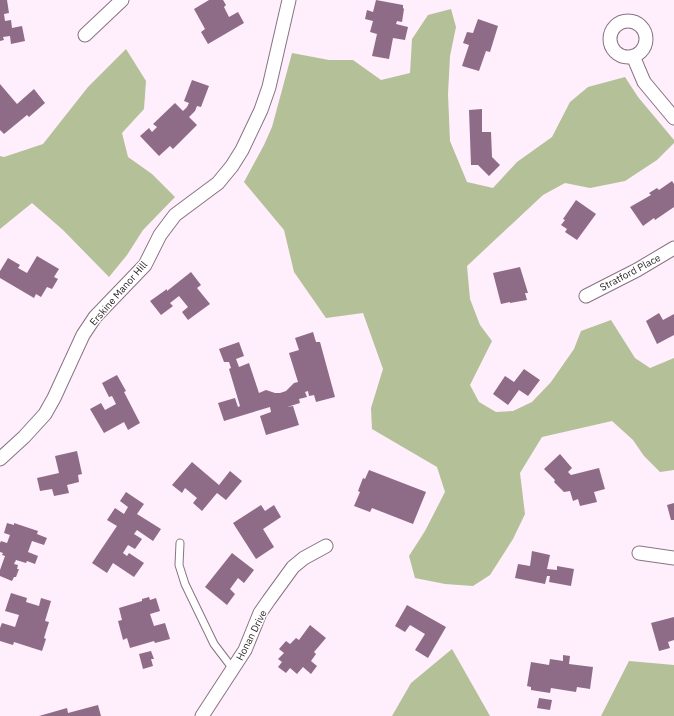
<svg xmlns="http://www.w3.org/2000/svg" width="674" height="716" viewBox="0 0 674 716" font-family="'IBM Plex Sans',sans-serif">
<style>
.forest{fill:#b4c097}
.building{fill:#8e6c87}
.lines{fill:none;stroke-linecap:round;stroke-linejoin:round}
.service-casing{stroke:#877482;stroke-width:9}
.minor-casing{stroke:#877482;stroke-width:15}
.service{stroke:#fff;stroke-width:7}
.minor{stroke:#fff;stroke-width:13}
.labels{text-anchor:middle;stroke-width:3;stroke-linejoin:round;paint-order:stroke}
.street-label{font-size:10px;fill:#2c242a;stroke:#fff}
</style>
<rect width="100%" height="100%" fill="#ffeefb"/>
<path class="forest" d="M 451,9 L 456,27 L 450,56 L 448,94 L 450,141 L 467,182 L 493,188 L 517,162 L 552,137 L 570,102 L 588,87 L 625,77 L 638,97 L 674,140 L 674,143 L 657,160 L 625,181 L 590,188 L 565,183 L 543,195 L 467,266 L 470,299 L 480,325 L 492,341 L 470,385 L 479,402 L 496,412 L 513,411 L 532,402 L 551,382 L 574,349 L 581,331 L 611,320 L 635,358 L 650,368 L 674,358 L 674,470 L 660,472 L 644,456 L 633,440 L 612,421 L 542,437 L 520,473 L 525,514 L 513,539 L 490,575 L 473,586 L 445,584 L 415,578 L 409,556 L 425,531 L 445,492 L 437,467 L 372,429 L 371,408 L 383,369 L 363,313 L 326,318 L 294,272 L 284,230 L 244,182 L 264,145 L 272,127 L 292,53 L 329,60 L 353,60 L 381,80 L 410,73 L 412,39 L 428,15 Z
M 126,49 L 146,81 L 144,109 L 122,133 L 128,157 L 152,174 L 175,197 L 143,230 L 127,255 L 109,277 L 63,230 L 32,203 L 0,229 L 0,156 L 4,157 L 43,144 L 88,87 Z
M 452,649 L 490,716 L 392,716 L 411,683 Z
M 629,661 L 674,665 L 674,716 L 601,716 Z"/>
<path class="building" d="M 0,0 L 7,0 L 9,13 L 4,14 L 5,21 L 11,20 L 12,28 L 22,26 L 25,41 L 11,44 L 10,36 L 3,37 L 4,40 L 0,41 Z
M 209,0 L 223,0 L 226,5 L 224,7 L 229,17 L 238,12 L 244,23 L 208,44 L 201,32 L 205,29 L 194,9 Z
M 376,0 L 403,5 L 403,8 L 404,9 L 402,22 L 397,21 L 396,24 L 408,27 L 405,40 L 393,38 L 389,59 L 372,56 L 377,34 L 370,32 L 373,21 L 365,19 L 367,10 L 373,12 Z
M 478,19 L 498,26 L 490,52 L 486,51 L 479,71 L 462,66 L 469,45 L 463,43 L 467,32 L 473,33 Z
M 192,80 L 209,86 L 201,107 L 197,106 L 195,111 L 189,117 L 197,125 L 173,149 L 170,146 L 159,156 L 140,136 L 149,128 L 152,132 L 157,127 L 153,124 L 175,103 L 183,111 L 187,107 L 189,103 L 184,101 Z
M 0,84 L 17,104 L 34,89 L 45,103 L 29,117 L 27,115 L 4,134 L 0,130 Z
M 482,109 L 482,132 L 491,132 L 492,157 L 500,165 L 489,176 L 478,165 L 471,165 L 469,110 Z
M 672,181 L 674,184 L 674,207 L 655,220 L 654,218 L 643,226 L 630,207 L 651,195 L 649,193 L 657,188 L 659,190 Z
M 576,200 L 596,214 L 577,240 L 565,232 L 567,229 L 561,225 L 565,220 L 563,219 Z
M 37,256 L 59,269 L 54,277 L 58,279 L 52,289 L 47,287 L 41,297 L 36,294 L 34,298 L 0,278 L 0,271 L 8,258 L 20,265 L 18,268 L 27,273 Z
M 520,267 L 528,293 L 525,293 L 527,300 L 510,303 L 510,302 L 501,304 L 493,273 Z
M 191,272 L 201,285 L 197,288 L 210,304 L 188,320 L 182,312 L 188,307 L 179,296 L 170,303 L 173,306 L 161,315 L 150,301 L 167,289 L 167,291 Z
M 659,313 L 663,320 L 674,314 L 674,335 L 657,344 L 646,321 Z
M 313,332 L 316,342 L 320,342 L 335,397 L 316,402 L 314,395 L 309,396 L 308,391 L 305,392 L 307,397 L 299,399 L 300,403 L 287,407 L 293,406 L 299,425 L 266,435 L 260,416 L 271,412 L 270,407 L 224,421 L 218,403 L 235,398 L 238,407 L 240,406 L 229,369 L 231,368 L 229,362 L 224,362 L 219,349 L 239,342 L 244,356 L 236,359 L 239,367 L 249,363 L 259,393 L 266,390 L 275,393 L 280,393 L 286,391 L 294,383 L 298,382 L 289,353 L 299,350 L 295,338 Z
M 524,369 L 540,380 L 528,396 L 519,390 L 508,405 L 493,394 L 505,376 L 514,382 Z
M 117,375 L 126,391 L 124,392 L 140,423 L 128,430 L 124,422 L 104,433 L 90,409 L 101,403 L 105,410 L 116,404 L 112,396 L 109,397 L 102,383 Z
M 77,451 L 82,474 L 78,475 L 79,482 L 67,485 L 69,493 L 54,496 L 52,489 L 40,491 L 37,478 L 59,473 L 55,456 Z
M 560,454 L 572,468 L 568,472 L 571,475 L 599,468 L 605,489 L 594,492 L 597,502 L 580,506 L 578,499 L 573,501 L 570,491 L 564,492 L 554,482 L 555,480 L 544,469 Z
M 192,462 L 219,485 L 230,471 L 242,481 L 226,500 L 217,493 L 202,511 L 193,503 L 197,498 L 185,488 L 182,493 L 172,485 Z
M 369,470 L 426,492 L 413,524 L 372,508 L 370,512 L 354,506 L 360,492 L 358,491 L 363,478 L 365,479 Z
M 126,492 L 144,504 L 137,514 L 161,529 L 153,541 L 137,530 L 134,534 L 142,539 L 135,549 L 128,545 L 123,553 L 127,556 L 129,553 L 144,563 L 134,577 L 113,563 L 107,573 L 92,563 L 117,526 L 107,520 L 115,508 L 124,514 L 128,507 L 120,501 Z
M 674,503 L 674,520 L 671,520 L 667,505 Z
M 261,505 L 265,511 L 274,505 L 281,517 L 263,529 L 274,547 L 256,559 L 233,523 Z
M 7,523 L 14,525 L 14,523 L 38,531 L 37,534 L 47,538 L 44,545 L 32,541 L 28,552 L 38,556 L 35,564 L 27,561 L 26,563 L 16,560 L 14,564 L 18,565 L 17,569 L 19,569 L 16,577 L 14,577 L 12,581 L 0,576 L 0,570 L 5,556 L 2,555 L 3,553 L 0,552 L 0,543 L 1,541 L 7,543 L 10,535 L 4,533 Z
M 532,551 L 550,555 L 547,569 L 557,570 L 557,566 L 574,569 L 571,586 L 549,582 L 550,576 L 547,576 L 545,584 L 515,578 L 518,564 L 530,566 Z
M 232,553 L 254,570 L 244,583 L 238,578 L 230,589 L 235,594 L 227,605 L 205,587 Z
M 11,593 L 27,598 L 26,602 L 39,606 L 41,598 L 51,601 L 45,621 L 49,622 L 44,638 L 46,639 L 42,651 L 14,642 L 13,645 L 0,641 L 0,628 L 2,623 L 15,627 L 19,615 L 5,611 Z
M 149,597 L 150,600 L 156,598 L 160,611 L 150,614 L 154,626 L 165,623 L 170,639 L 155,643 L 154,641 L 130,648 L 127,638 L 123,640 L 118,621 L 122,620 L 119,608 L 142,601 L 142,599 Z
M 407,605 L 446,627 L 428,658 L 415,650 L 425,634 L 410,625 L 405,632 L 395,626 Z
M 674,617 L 674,640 L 668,642 L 670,648 L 659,651 L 651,623 Z
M 310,625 L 326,638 L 314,652 L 316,654 L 311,661 L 317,666 L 311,674 L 303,667 L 297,674 L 290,668 L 286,673 L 278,667 L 282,662 L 278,659 L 284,653 L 279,649 L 286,641 L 290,644 L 296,638 L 299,640 Z
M 151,651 L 154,659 L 151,659 L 153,666 L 143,669 L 139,654 Z
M 563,655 L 570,656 L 569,664 L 593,667 L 590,689 L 577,687 L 576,692 L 551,688 L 550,693 L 531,690 L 531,687 L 527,686 L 531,662 L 549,665 L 550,659 L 563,661 Z
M 539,698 L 552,700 L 550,710 L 537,708 Z
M 98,705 L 101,716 L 39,716 L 67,708 L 68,713 Z"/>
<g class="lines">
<g class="service-casing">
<path id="service" d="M 180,543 L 179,565 L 185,584 L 214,644 L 233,669"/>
</g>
<g class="minor-casing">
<path id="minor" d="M610 39a18 18 0 1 1 36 0a18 18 0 1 1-36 0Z
M 85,35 L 122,0
M 633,56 L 644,82 L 674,118
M 586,296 L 637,270 L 674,248
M 0,459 L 24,437 L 45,414 L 54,398 L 83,335 L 95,317 L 145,265 L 160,235 L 175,215 L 218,183 L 232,166 L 242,150 L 261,110 L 269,87 L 289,0
M 639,553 L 674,558
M 202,716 L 245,650 L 260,613 L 269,600 L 293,567 L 304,558 L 326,546"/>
</g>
<use href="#service" class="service"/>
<use href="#minor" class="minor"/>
</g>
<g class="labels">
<g class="street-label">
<text transform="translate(630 272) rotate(-28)" y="4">Stratford Place</text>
<text transform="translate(118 293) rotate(-49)" y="4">Erskine Manor Hill</text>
<text transform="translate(251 635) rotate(-63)" y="4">Honan Drive</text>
</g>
</g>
</svg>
